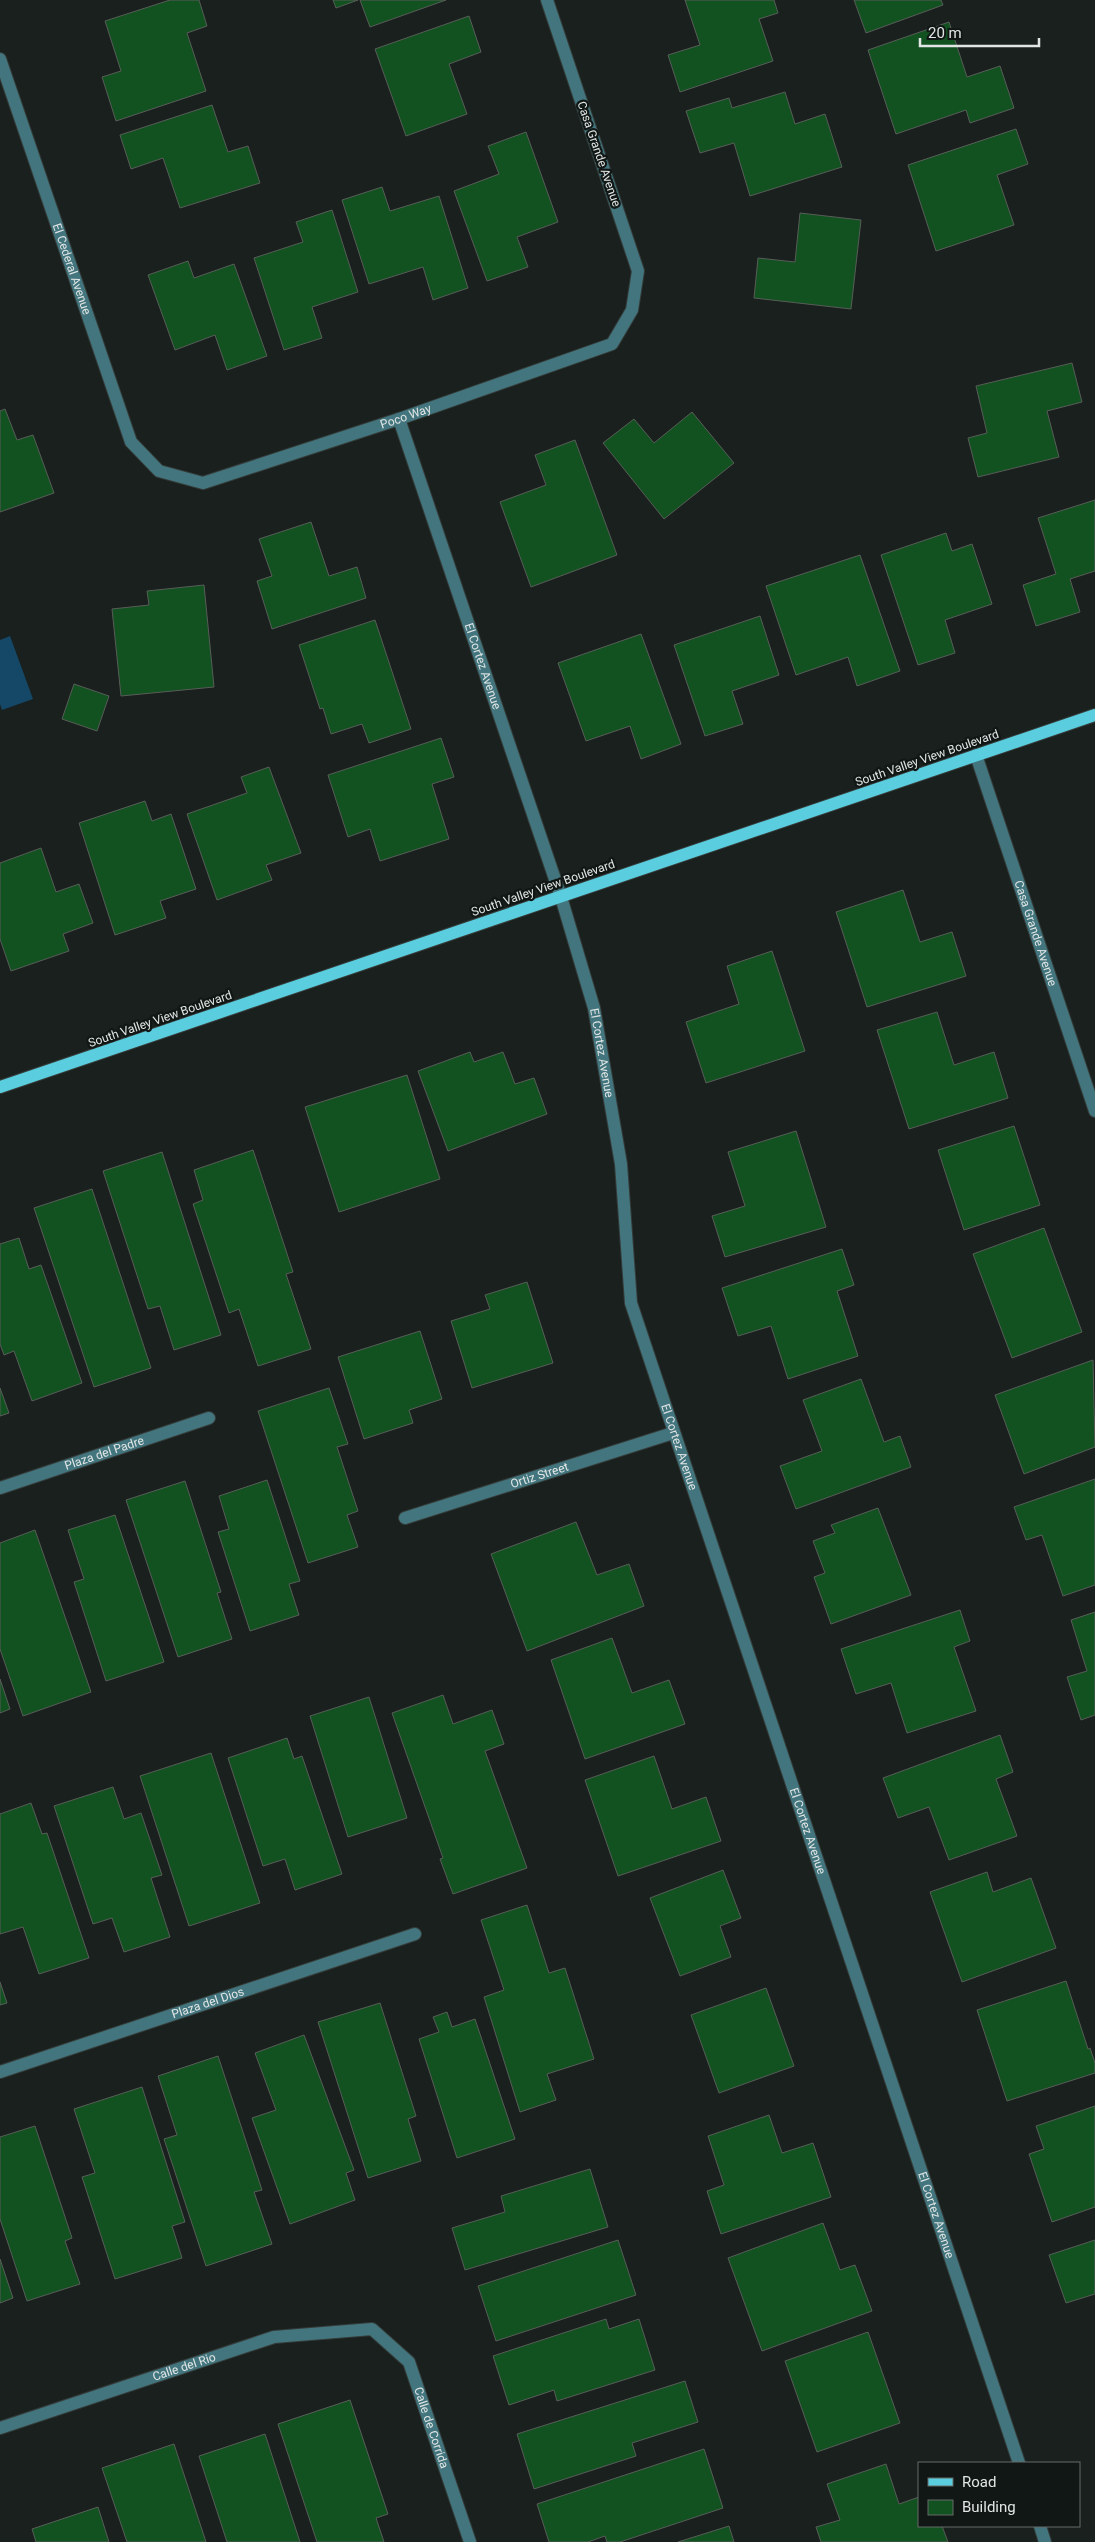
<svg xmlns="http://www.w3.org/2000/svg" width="1095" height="2542" viewBox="0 0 1095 2542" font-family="Roboto,sans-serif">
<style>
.water{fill:#154767}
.building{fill:#125120;stroke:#585d58}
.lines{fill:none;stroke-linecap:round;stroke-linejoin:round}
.minor-casing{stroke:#353c3a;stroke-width:14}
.major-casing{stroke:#353c3a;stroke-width:14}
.minor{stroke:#42757d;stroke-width:12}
.major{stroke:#5acddf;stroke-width:12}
.labels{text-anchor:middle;stroke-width:4.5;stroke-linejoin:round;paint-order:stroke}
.street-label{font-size:12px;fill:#e1e6e5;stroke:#101715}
</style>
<rect width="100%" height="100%" fill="#19201e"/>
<path class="water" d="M 10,636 L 33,699 L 2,710 L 0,704 L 0,640 Z"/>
<path class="building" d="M 170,0 L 199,0 L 207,26 L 187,33 L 206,91 L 116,121 L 102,77 L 121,71 L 105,21 Z
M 333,0 L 358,0 L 336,8 Z
M 360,0 L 446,0 L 370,27 Z
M 685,0 L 774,0 L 778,13 L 759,19 L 773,61 L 680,92 L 668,55 L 700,45 Z
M 854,0 L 941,0 L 943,5 L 866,33 Z
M 469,16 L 481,52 L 449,64 L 467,114 L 406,136 L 375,49 Z
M 949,22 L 967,77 L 1000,66 L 1014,108 L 970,123 L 966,110 L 896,134 L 868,50 Z
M 785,92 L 795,124 L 825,114 L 842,167 L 750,196 L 734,143 L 700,153 L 686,111 L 729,98 L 732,108 Z
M 212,105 L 228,152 L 248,146 L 260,183 L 180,208 L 163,158 L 131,169 L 120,135 Z
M 1016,129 L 1028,164 L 997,175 L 1014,225 L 936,251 L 908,165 Z
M 526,132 L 558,222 L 517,237 L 528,267 L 487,281 L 454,191 L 499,174 L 488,146 Z
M 382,187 L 390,211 L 439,196 L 468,288 L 433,300 L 423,267 L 369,284 L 342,200 Z
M 332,210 L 358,292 L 312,307 L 322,338 L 284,350 L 254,258 L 303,242 L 296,222 Z
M 800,213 L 861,220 L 851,309 L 754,298 L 758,258 L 795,262 Z
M 188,261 L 194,278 L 234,264 L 267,356 L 227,370 L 215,335 L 175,350 L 148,275 Z
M 1072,363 L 1082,402 L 1047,411 L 1059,457 L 978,477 L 968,438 L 987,433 L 976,386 Z
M 5,409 L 17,440 L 33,435 L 54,493 L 0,512 L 0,411 Z
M 692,412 L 734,463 L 664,519 L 603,443 L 634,419 L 654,443 Z
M 575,440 L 617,555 L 531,587 L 500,502 L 546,485 L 535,455 Z
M 1095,500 L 1095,571 L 1070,579 L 1080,612 L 1036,626 L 1023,585 L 1056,574 L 1038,518 Z
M 311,522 L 329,576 L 357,567 L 366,598 L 272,629 L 257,581 L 272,576 L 259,539 Z
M 946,533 L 952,551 L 972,544 L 992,604 L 945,620 L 955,653 L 918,665 L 881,555 Z
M 860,555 L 900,671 L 857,686 L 848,657 L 796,675 L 766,586 Z
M 204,585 L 214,687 L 121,696 L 112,609 L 149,605 L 147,591 Z
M 760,616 L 779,675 L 732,691 L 743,724 L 705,736 L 674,645 Z
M 375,620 L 411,729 L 369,743 L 362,724 L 331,734 L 323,708 L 320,709 L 299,645 Z
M 641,634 L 681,744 L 641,759 L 630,726 L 586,741 L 558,663 Z
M 74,684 L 109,696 L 97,731 L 62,719 Z
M 441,738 L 454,777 L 432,784 L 449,839 L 380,861 L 370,829 L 348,837 L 328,775 Z
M 269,767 L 301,853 L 266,865 L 272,880 L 217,900 L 187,814 L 247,793 L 241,777 Z
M 145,801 L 152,821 L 171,814 L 196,889 L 160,901 L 166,918 L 115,935 L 79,823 Z
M 41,848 L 56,892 L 79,884 L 93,923 L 63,934 L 69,951 L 11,971 L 0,939 L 0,863 Z
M 903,890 L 920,942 L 952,932 L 966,976 L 867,1007 L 836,912 Z
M 772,951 L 805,1051 L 706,1083 L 686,1022 L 739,1004 L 727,966 Z
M 937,1012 L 954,1065 L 994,1052 L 1008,1098 L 909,1129 L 877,1030 Z
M 470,1052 L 474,1062 L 503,1052 L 515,1084 L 534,1078 L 547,1114 L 448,1151 L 418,1071 Z
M 407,1075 L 440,1179 L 339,1212 L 305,1107 Z
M 1014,1126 L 1040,1205 L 964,1230 L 938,1150 Z
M 796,1131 L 826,1227 L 725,1257 L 712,1216 L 745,1206 L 728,1152 Z
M 253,1150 L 293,1272 L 286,1274 L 311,1349 L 258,1366 L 239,1309 L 229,1313 L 193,1204 L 203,1200 L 194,1170 Z
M 162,1152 L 221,1335 L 174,1350 L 160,1306 L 148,1309 L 103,1171 Z
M 92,1189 L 151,1368 L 94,1387 L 34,1208 Z
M 1044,1228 L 1082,1332 L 1012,1358 L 973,1254 Z
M 19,1238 L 29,1269 L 41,1265 L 82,1383 L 32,1401 L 14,1351 L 4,1355 L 0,1344 L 0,1244 Z
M 842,1249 L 854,1285 L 837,1291 L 858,1356 L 788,1379 L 771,1326 L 738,1336 L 722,1288 Z
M 527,1282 L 553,1363 L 472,1388 L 451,1321 L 490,1309 L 485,1295 Z
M 420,1331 L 442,1399 L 409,1410 L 413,1423 L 364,1439 L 338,1357 Z
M 1093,1360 L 1095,1447 L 1024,1474 L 995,1395 Z
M 861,1379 L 884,1442 L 900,1436 L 911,1467 L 796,1509 L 780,1466 L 822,1451 L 803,1400 Z
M 0,1388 L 9,1413 L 0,1416 Z
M 329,1388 L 348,1444 L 337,1447 L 358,1511 L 347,1515 L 358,1547 L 308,1563 L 258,1411 Z
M 1095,1479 L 1095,1585 L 1063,1596 L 1042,1535 L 1026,1540 L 1014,1507 Z
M 267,1480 L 300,1581 L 289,1584 L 299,1615 L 250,1631 L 218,1532 L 229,1529 L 219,1496 Z
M 185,1481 L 221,1592 L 217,1593 L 232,1639 L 178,1657 L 126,1500 Z
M 878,1508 L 911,1595 L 831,1624 L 814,1577 L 825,1573 L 813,1541 L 835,1533 L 831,1525 Z
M 115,1515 L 164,1662 L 106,1681 L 74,1582 L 84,1579 L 68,1530 Z
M 576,1522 L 597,1575 L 629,1564 L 644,1606 L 527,1651 L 491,1554 Z
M 35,1530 L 91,1692 L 23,1716 L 0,1649 L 0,1543 Z
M 960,1610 L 970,1641 L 954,1647 L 976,1711 L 907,1733 L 891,1683 L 856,1694 L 841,1649 Z
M 1095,1612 L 1095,1715 L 1081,1720 L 1067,1677 L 1087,1671 L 1071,1620 Z
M 612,1638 L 632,1693 L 669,1680 L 685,1724 L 585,1759 L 551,1660 Z
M 0,1679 L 10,1709 L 0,1713 Z
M 443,1695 L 453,1724 L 492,1710 L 504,1744 L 485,1751 L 527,1868 L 453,1894 L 440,1859 L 443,1858 L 392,1713 Z
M 369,1697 L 407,1818 L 348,1837 L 310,1716 Z
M 1000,1735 L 1013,1772 L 996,1779 L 1017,1836 L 949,1860 L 929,1807 L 898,1818 L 883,1778 Z
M 287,1738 L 294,1759 L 302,1756 L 342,1874 L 295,1890 L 285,1859 L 263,1866 L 228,1758 Z
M 211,1753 L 260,1903 L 189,1926 L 140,1776 Z
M 654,1756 L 672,1809 L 706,1797 L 721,1841 L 618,1876 L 585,1780 Z
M 113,1787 L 124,1819 L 141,1813 L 162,1875 L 151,1878 L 170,1937 L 124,1952 L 112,1918 L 93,1924 L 54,1806 Z
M 31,1803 L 42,1834 L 47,1833 L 89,1958 L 39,1974 L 23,1927 L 0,1934 L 0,1814 Z
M 723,1870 L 741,1918 L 720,1926 L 731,1957 L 680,1976 L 650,1898 Z
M 987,1872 L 993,1892 L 1031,1878 L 1056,1948 L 962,1982 L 930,1892 Z
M 527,1905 L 549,1973 L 565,1968 L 594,2059 L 547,2074 L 556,2100 L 520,2112 L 484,1997 L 504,1990 L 481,1920 Z
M 1066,1981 L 1088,2049 L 1090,2048 L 1095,2063 L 1095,2073 L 1007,2101 L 977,2010 Z
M 0,1982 L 7,2003 L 0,2005 Z
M 766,1988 L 794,2066 L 719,2093 L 691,2015 Z
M 380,2003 L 416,2116 L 408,2119 L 421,2161 L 368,2178 L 318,2022 Z
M 447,2012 L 452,2027 L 475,2019 L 515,2139 L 457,2158 L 419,2039 L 439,2032 L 433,2017 Z
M 304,2035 L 354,2170 L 346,2173 L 355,2200 L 290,2224 L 252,2118 L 276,2110 L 255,2053 Z
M 218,2056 L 262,2190 L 254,2192 L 272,2244 L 206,2266 L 164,2139 L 177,2135 L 158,2076 Z
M 142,2087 L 185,2222 L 172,2226 L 182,2258 L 115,2279 L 82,2177 L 95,2173 L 74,2109 Z
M 1095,2106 L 1095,2207 L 1052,2222 L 1029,2154 L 1044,2149 L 1036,2126 Z
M 769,2115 L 782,2153 L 813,2143 L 831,2197 L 721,2234 L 707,2191 L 724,2185 L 708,2136 Z
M 35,2126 L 72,2238 L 65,2241 L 80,2284 L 27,2301 L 0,2219 L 0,2137 Z
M 590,2169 L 608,2227 L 465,2270 L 452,2228 L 505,2212 L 501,2196 Z
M 823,2223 L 840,2270 L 855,2265 L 872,2311 L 762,2351 L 728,2258 Z
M 618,2240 L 636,2295 L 496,2341 L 478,2286 Z
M 1095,2240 L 1095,2294 L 1066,2303 L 1049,2255 Z
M 0,2259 L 13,2298 L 0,2303 Z
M 606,2319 L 609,2329 L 639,2319 L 655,2370 L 557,2401 L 554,2390 L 509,2405 L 493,2356 Z
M 868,2332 L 900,2423 L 817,2452 L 785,2361 Z
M 685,2381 L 698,2422 L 632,2443 L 636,2456 L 534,2489 L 517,2434 Z
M 350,2400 L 388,2514 L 376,2518 L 384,2542 L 317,2542 L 278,2424 Z
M 265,2434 L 300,2542 L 227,2542 L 199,2456 Z
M 174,2444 L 206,2542 L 127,2542 L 102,2468 Z
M 704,2449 L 723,2508 L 620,2542 L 607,2542 L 605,2536 L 588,2542 L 549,2542 L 537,2504 Z
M 886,2464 L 899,2504 L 919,2497 L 919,2526 L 942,2526 L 948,2542 L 821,2542 L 816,2527 L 840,2520 L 827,2484 Z
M 98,2507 L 109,2542 L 36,2542 L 32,2529 Z
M 729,2526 L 734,2542 L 678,2542 Z"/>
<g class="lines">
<g class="minor-casing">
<g id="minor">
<path id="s1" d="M 0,59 L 131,442 L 159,471 L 203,483 L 399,419 L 612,344 L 632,310 L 638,271 L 547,0"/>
<path id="s2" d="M 399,419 L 561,897 L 594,1008 L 621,1164 L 631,1303 L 1019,2463"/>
<path id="s3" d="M 976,755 L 1095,1111"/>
<path id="s4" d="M 0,1488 L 209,1418"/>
<path id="s5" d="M 405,1518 L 673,1433"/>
<path id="s6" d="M 0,2072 L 415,1934"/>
<path id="s7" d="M 0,2428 L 274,2337 L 372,2329 L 409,2362 L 470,2542"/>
<path d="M 1040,2526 L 1045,2542"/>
</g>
</g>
<g class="major-casing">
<path id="major" d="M 0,1087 L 1095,715"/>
</g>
<use href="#minor" class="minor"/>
<use href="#major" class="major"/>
</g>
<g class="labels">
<g class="street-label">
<text transform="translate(599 154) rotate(71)" y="4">Casa Grande Avenue</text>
<text dy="4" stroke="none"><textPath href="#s1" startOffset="222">El Cederal Avenue</textPath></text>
<text dy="4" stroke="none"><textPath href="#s1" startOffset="704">Poco Way</textPath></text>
<text dy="4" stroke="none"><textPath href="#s2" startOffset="261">El Cortez Avenue</textPath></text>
<text transform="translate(927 758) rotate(-19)" y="4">South Valley View Boulevard</text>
<text transform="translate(543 888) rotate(-19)" y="4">South Valley View Boulevard</text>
<text dy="4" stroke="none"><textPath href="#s3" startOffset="188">Casa Grande Avenue</textPath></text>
<text transform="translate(160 1019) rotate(-19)" y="4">South Valley View Boulevard</text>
<text dy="4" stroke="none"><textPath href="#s2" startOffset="666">El Cortez Avenue</textPath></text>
<text dy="4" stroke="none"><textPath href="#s2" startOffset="1070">El Cortez Avenue</textPath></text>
<text dy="4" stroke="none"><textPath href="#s4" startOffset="110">Plaza del Padre</textPath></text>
<text dy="4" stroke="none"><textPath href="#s5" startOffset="141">Ortiz Street</textPath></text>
<text dy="4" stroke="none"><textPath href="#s2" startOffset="1475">El Cortez Avenue</textPath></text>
<text dy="4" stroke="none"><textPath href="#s6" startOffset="219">Plaza del Dios</textPath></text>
<text dy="4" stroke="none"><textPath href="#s2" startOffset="1880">El Cortez Avenue</textPath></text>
<text dy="4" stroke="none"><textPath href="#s7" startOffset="194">Calle del Rio</textPath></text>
<text dy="4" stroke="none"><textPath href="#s7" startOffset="506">Calle de Corrida</textPath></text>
</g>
</g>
<rect x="918" y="2462" width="162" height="65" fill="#101715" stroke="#646a68"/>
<rect x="928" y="2478" width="25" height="8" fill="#5acddf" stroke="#646a68"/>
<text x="962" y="2487" font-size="15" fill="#e1e6e5">Road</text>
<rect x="928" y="2500" width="25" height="15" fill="#125120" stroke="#646a68"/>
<text x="962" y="2512" font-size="15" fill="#e1e6e5">Building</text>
<path d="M920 38v8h119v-8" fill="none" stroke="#e1e6e5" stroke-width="2.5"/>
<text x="928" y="38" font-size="15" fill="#e1e6e5" stroke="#101715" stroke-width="4" paint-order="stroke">20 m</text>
</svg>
